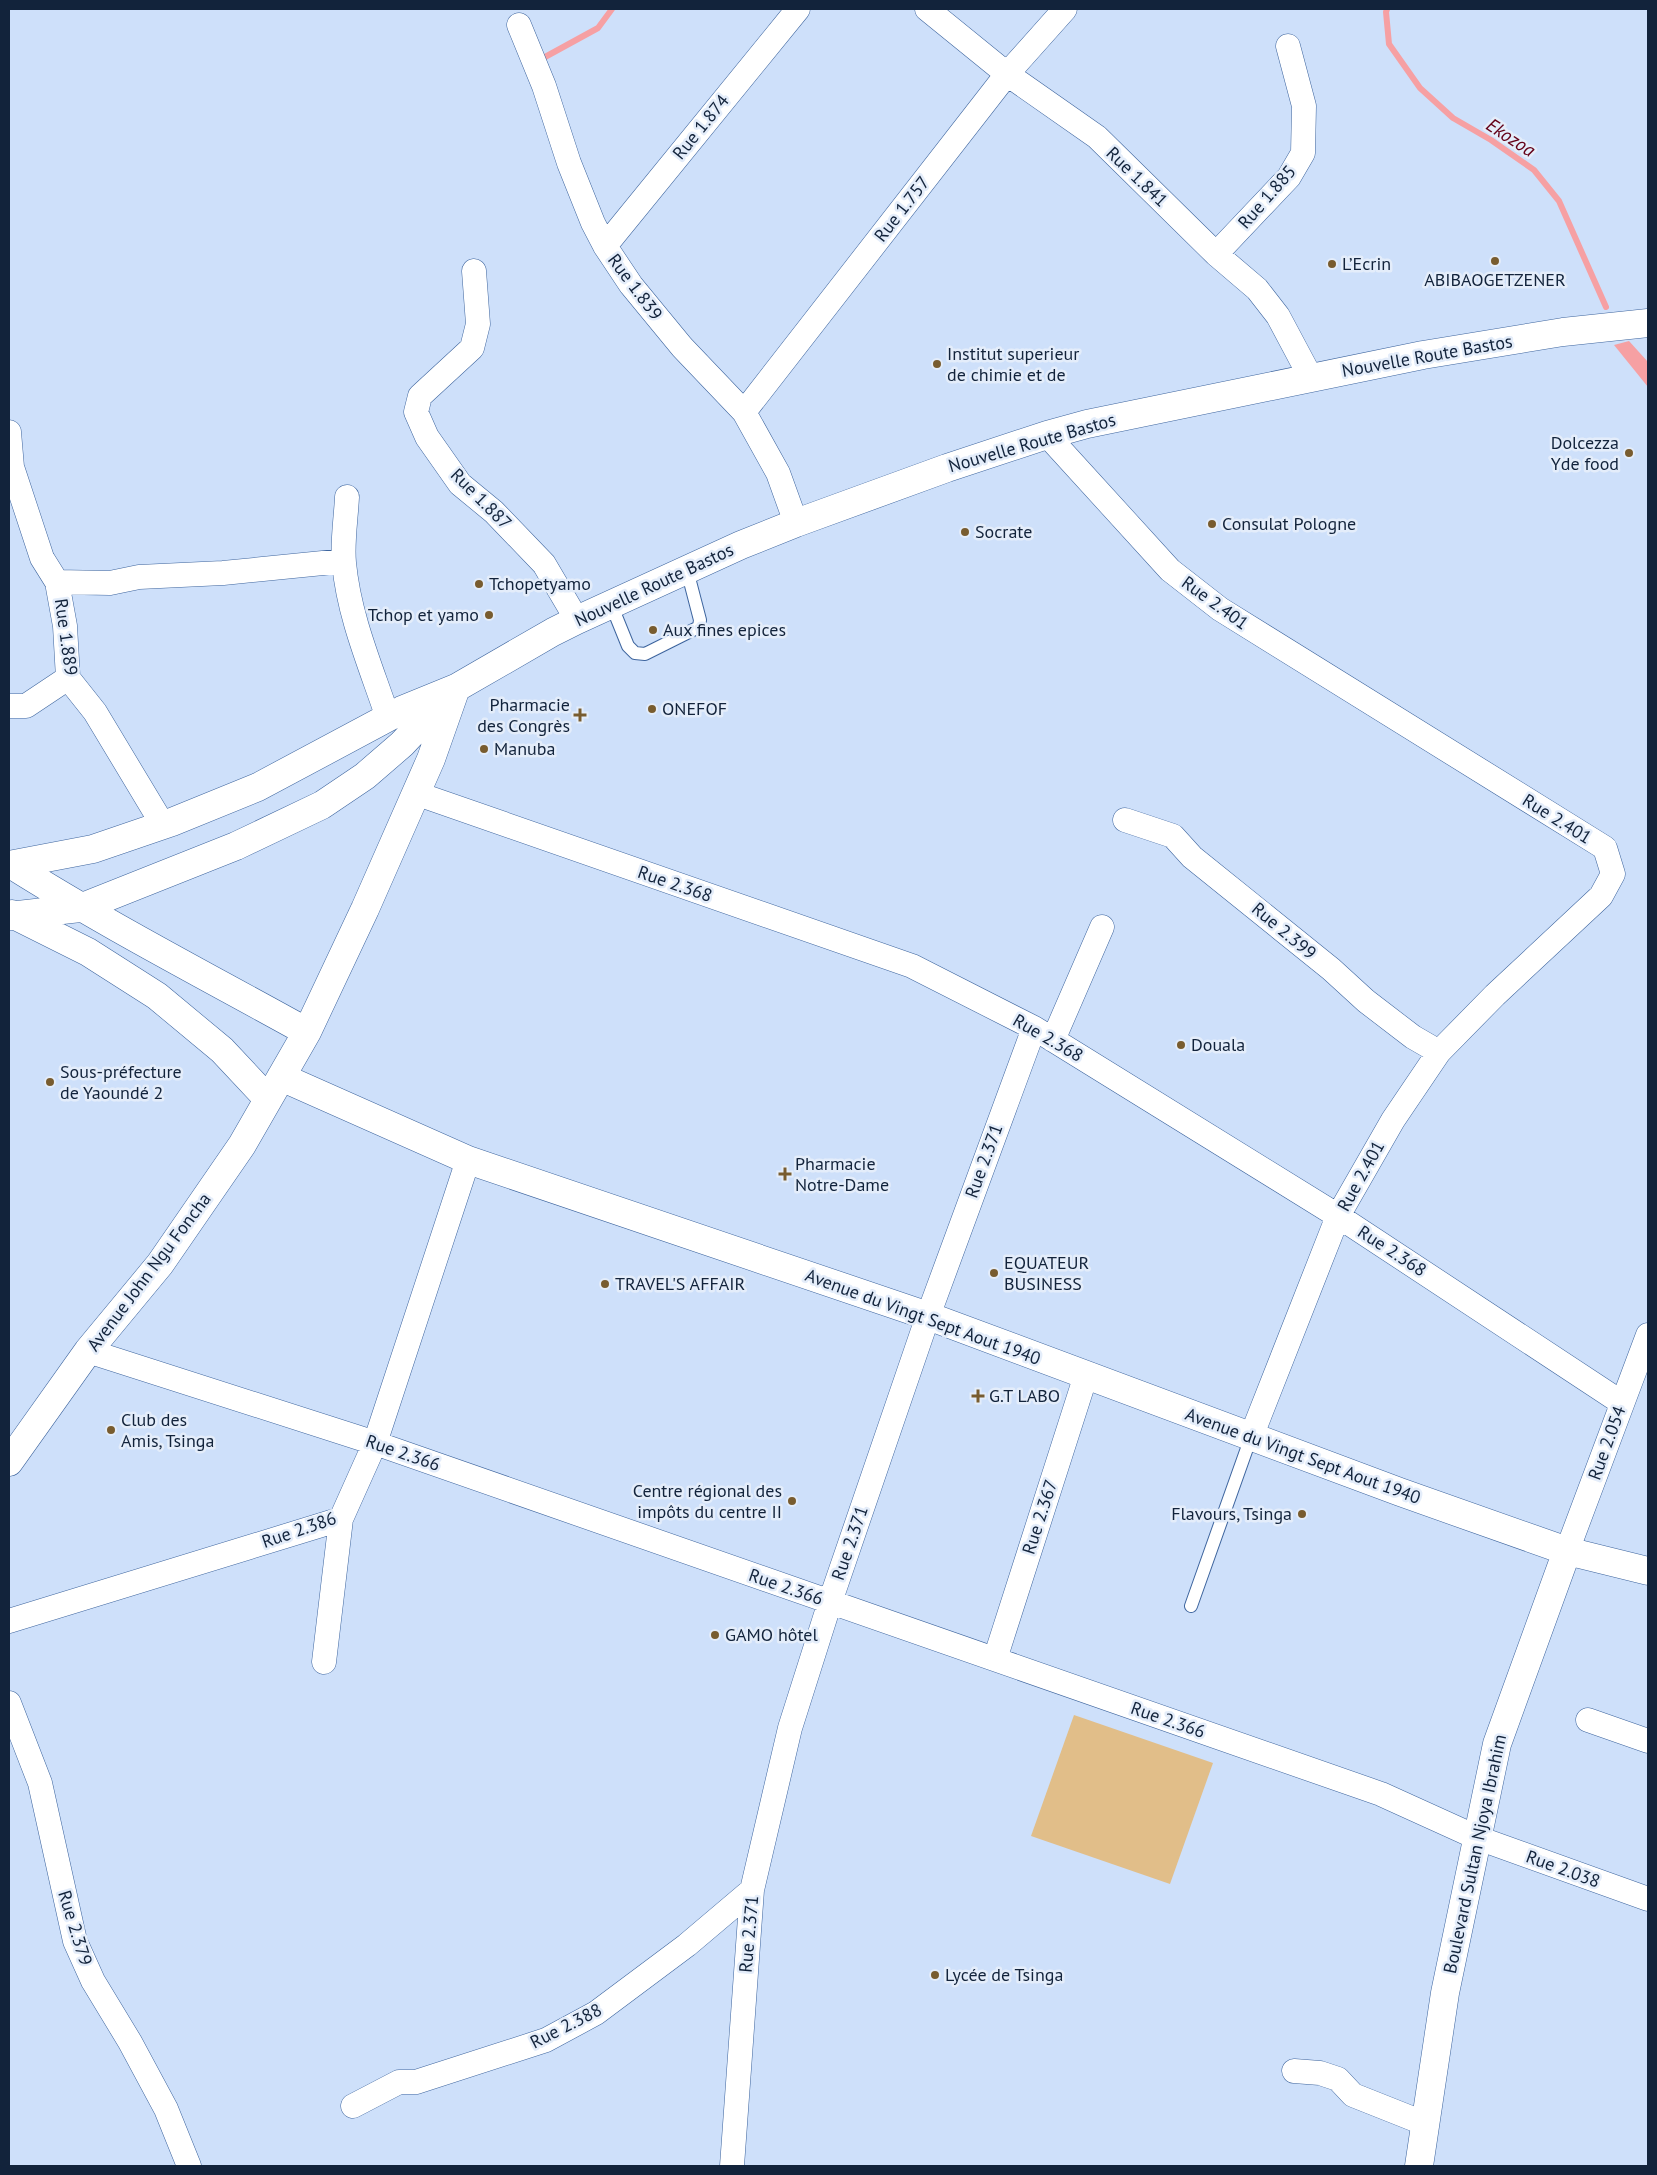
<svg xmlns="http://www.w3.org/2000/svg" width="1657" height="2175" viewBox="0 0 1657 2175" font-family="'PT Sans',sans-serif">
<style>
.green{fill:#e1be89}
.water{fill:#f6a0a3}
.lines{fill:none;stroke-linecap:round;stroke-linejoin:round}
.stream{stroke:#f6a0a3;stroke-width:6}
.lane-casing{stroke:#3e659e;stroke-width:14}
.street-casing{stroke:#3e659e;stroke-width:25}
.secondary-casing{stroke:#3e659e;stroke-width:29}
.lane{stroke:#fff;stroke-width:12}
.street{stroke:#fff;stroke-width:24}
.secondary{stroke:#fff;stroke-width:28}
.poi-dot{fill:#785c2f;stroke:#e4edfa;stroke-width:2}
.labels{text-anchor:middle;stroke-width:5;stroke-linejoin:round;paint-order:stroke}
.street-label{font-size:18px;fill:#12233b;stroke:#e4edfa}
.poi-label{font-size:18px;fill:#12233b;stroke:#e4edfa;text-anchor:start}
.water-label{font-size:19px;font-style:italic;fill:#630018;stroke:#e4edfa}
</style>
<rect width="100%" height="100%" fill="#cee0fa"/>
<path class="green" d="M 1074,1715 L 1213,1763 L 1170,1884 L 1031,1836 Z"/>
<path class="water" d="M 1629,341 L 1648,362 L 1648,387 L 1614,345 Z"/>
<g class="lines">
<path class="stream" d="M 1387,9 L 1386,12 L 1389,44 L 1420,88 L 1453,118 L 1491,140 L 1534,170 L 1559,201 L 1606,307
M 545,57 L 598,28 L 612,9"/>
<g class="lane-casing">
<path id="lane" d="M 611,604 L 628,646 L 635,653 L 645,654 L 699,627 L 700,620 L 687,570
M 1191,1606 L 1251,1437"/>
</g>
<g class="street-casing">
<path id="street" d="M 927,9 L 1007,74 L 1097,137 L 1216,254 L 1257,289 L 1278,316 L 1311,378
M 519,25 L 544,86 L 569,163 L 593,223 L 605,246 L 631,285 L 682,347 L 744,412 L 778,473 L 796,523
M 605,246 L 798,9
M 1216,254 L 1289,177 L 1303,153 L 1304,106 L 1288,46
M 474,271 L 478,324 L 472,348 L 420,396 L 416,412 L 427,437 L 460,484 L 494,512 L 544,564 L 577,620
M 744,412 L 1007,74 L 1065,9
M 9,432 L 12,467 L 42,558 L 57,582 L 65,626 L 68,678 L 95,712 L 163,825
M 1047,435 L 1170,570 L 1220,609 L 1605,848 L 1613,874 L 1601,896 L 1495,995 L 1439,1052 L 1393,1120 L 1338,1216 L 1251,1437
M 347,497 C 346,518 342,542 344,563 C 349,617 371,667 388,718
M 57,582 L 110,583 L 139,577 L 223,573 L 343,561
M 9,706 L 26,706 L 68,678
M 415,793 L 912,966 L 1034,1028 L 1338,1216 L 1622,1403
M 1125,820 L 1173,836 L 1192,857 L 1331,969 L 1366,1001 L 1413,1037 L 1439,1052
M 1053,1040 L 1102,927
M 88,1351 L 375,1443 L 1381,1794 L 1478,1838 L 1648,1899
M 1567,1551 L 1648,1335
M 9,1621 L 341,1519
M 995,1659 L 1086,1375
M 324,1662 L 341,1519 L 375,1443 L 468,1160
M 9,1703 L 40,1783 L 75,1941 L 93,1981 L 130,2042 L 166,2109 L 189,2166
M 1588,1720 L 1648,1741
M 1294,2071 L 1320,2073 L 1338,2079 L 1353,2095 L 1426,2124
M 353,2106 L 399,2082 L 416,2082 L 546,2040 L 596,2013 L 687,1945 L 752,1890
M 732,2166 L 752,1890 L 790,1728 L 830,1602 L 928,1316 L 1034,1028"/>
</g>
<g class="secondary-casing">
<path id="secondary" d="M 9,865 L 93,849 L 172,822 L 258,787 L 402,710 L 456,688 L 553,632 L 577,620 L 741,545 L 796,523 L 947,468 L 1047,435 L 1087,424 L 1423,355 L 1563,332 L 1648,323
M 12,865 C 107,925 208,977 307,1032
M 12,914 L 88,952 L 157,996 L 222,1050 L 267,1098
M 9,916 L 80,908 L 236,846 L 322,805 L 365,776 L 402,744 L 449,694
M 281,1077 L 468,1160 L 928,1316 L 1400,1492 L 1567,1551 L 1648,1571
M 9,1462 L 88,1351 L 160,1264 L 242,1145 L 307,1032 L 365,909 L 431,759 L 456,688
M 1419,2166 L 1445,1993 L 1497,1744 L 1567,1551"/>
</g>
<use href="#lane" class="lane"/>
<use href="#street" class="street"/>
<use href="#secondary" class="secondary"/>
</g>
<g class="poi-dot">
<circle cx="1495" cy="261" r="5"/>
<circle cx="1332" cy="264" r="5"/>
<circle cx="937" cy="364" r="5"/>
<circle cx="1629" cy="453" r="5"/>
<circle cx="1212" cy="524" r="5"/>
<circle cx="965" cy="532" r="5"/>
<circle cx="479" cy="584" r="5"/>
<circle cx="489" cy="615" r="5"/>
<circle cx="653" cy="630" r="5"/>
<circle cx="652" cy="709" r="5"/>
<path d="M577.5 707.5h5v5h5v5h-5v5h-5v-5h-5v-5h5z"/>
<circle cx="484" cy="749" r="5"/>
<circle cx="1181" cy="1045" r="5"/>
<circle cx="50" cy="1082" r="5"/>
<path d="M782.5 1166.5h5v5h5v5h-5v5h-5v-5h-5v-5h5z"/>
<circle cx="994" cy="1273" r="5"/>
<circle cx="605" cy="1284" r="5"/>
<path d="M975.5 1388.5h5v5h5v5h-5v5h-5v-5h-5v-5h5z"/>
<circle cx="111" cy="1430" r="5"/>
<circle cx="792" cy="1501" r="5"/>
<circle cx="1302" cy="1514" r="5"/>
<circle cx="715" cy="1635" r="5"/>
<circle cx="935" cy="1975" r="5"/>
</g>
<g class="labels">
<g class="street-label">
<text transform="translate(701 127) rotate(-51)" y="6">Rue 1.874</text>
<text transform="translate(1137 177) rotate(44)" y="6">Rue 1.841</text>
<text transform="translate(1267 197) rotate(-49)" y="6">Rue 1.885</text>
<text transform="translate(902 209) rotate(-52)" y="6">Rue 1.757</text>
<text transform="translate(635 287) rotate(53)" y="6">Rue 1.839</text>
<text transform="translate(1427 356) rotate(-10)" y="6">Nouvelle Route Bastos</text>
<text transform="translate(1032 443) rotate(-16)" y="6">Nouvelle Route Bastos</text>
<text transform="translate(481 499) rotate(45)" y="6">Rue 1.887</text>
<text transform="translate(654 585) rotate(-25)" y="6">Nouvelle Route Bastos</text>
<text transform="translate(1215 603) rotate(36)" y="6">Rue 2.401</text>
<text transform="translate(66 637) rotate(82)" y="6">Rue 1.889</text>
<text transform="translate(1557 819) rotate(32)" y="6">Rue 2.401</text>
<text transform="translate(675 884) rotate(19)" y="6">Rue 2.368</text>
<text transform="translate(1284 931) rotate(40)" y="6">Rue 2.399</text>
<text transform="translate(1048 1038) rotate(30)" y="6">Rue 2.368</text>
<text transform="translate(984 1161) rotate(-70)" y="6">Rue 2.371</text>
<text transform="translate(1361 1176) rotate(-61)" y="6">Rue 2.401</text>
<text transform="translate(1392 1251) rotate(33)" y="6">Rue 2.368</text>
<text transform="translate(149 1272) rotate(-53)" y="6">Avenue John Ngu Foncha</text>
<text transform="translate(923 1317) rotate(20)" y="6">Avenue du Vingt Sept Aout 1940</text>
<text transform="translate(1607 1443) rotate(-70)" y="6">Rue 2.054</text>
<text transform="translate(403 1453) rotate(19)" y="6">Rue 2.366</text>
<text transform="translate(1303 1456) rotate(20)" y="6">Avenue du Vingt Sept Aout 1940</text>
<text transform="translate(1040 1517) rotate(-72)" y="6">Rue 2.367</text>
<text transform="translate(299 1530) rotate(-19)" y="6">Rue 2.386</text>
<text transform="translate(850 1543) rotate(-71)" y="6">Rue 2.371</text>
<text transform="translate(786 1587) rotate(19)" y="6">Rue 2.366</text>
<text transform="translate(1168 1720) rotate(19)" y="6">Rue 2.366</text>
<text transform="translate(1475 1854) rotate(-78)" y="6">Boulevard Sultan Njoya Ibrahim</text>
<text transform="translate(1563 1869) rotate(20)" y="6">Rue 2.038</text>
<text transform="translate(75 1928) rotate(73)" y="6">Rue 2.379</text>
<text transform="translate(749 1934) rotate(-85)" y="6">Rue 2.371</text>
<text transform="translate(566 2026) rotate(-27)" y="6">Rue 2.388</text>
</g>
<g class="poi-label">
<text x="1342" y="270">L’Ecrin</text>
<text x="1495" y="286" text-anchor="middle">ABIBAOGETZENER</text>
<text x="947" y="360">Institut superieur<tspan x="947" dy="21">de chimie et de</tspan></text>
<text x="1619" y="449" text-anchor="end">Dolcezza<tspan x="1619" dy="21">Yde food</tspan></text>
<text x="1222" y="530">Consulat Pologne</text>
<text x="975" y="538">Socrate</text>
<text x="489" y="590">Tchopetyamo</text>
<text x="479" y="621" text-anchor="end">Tchop et yamo</text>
<text x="663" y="636">Aux fines epices</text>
<text x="570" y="711" text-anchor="end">Pharmacie<tspan x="570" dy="21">des Congrès</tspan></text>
<text x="662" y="715">ONEFOF</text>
<text x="494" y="755">Manuba</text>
<text x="1191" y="1051">Douala</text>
<text x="60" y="1078">Sous-préfecture<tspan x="60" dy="21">de Yaoundé 2</tspan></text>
<text x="795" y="1170">Pharmacie<tspan x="795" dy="21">Notre-Dame</tspan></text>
<text x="1004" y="1269">EQUATEUR<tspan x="1004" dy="21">BUSINESS</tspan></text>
<text x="615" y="1290">TRAVEL'S AFFAIR</text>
<text x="989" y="1402">G.T LABO</text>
<text x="121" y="1426">Club des<tspan x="121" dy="21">Amis, Tsinga</tspan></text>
<text x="782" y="1497" text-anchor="end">Centre régional des<tspan x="782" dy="21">impôts du centre II</tspan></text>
<text x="1292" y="1520" text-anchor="end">Flavours, Tsinga</text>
<text x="725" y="1641">GAMO hôtel</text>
<text x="945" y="1981">Lycée de Tsinga</text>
</g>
<g class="water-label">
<text transform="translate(1511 137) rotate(33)" y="7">Ekozoa</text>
</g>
</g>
<rect width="1657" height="2175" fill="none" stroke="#12233b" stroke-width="20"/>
</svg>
